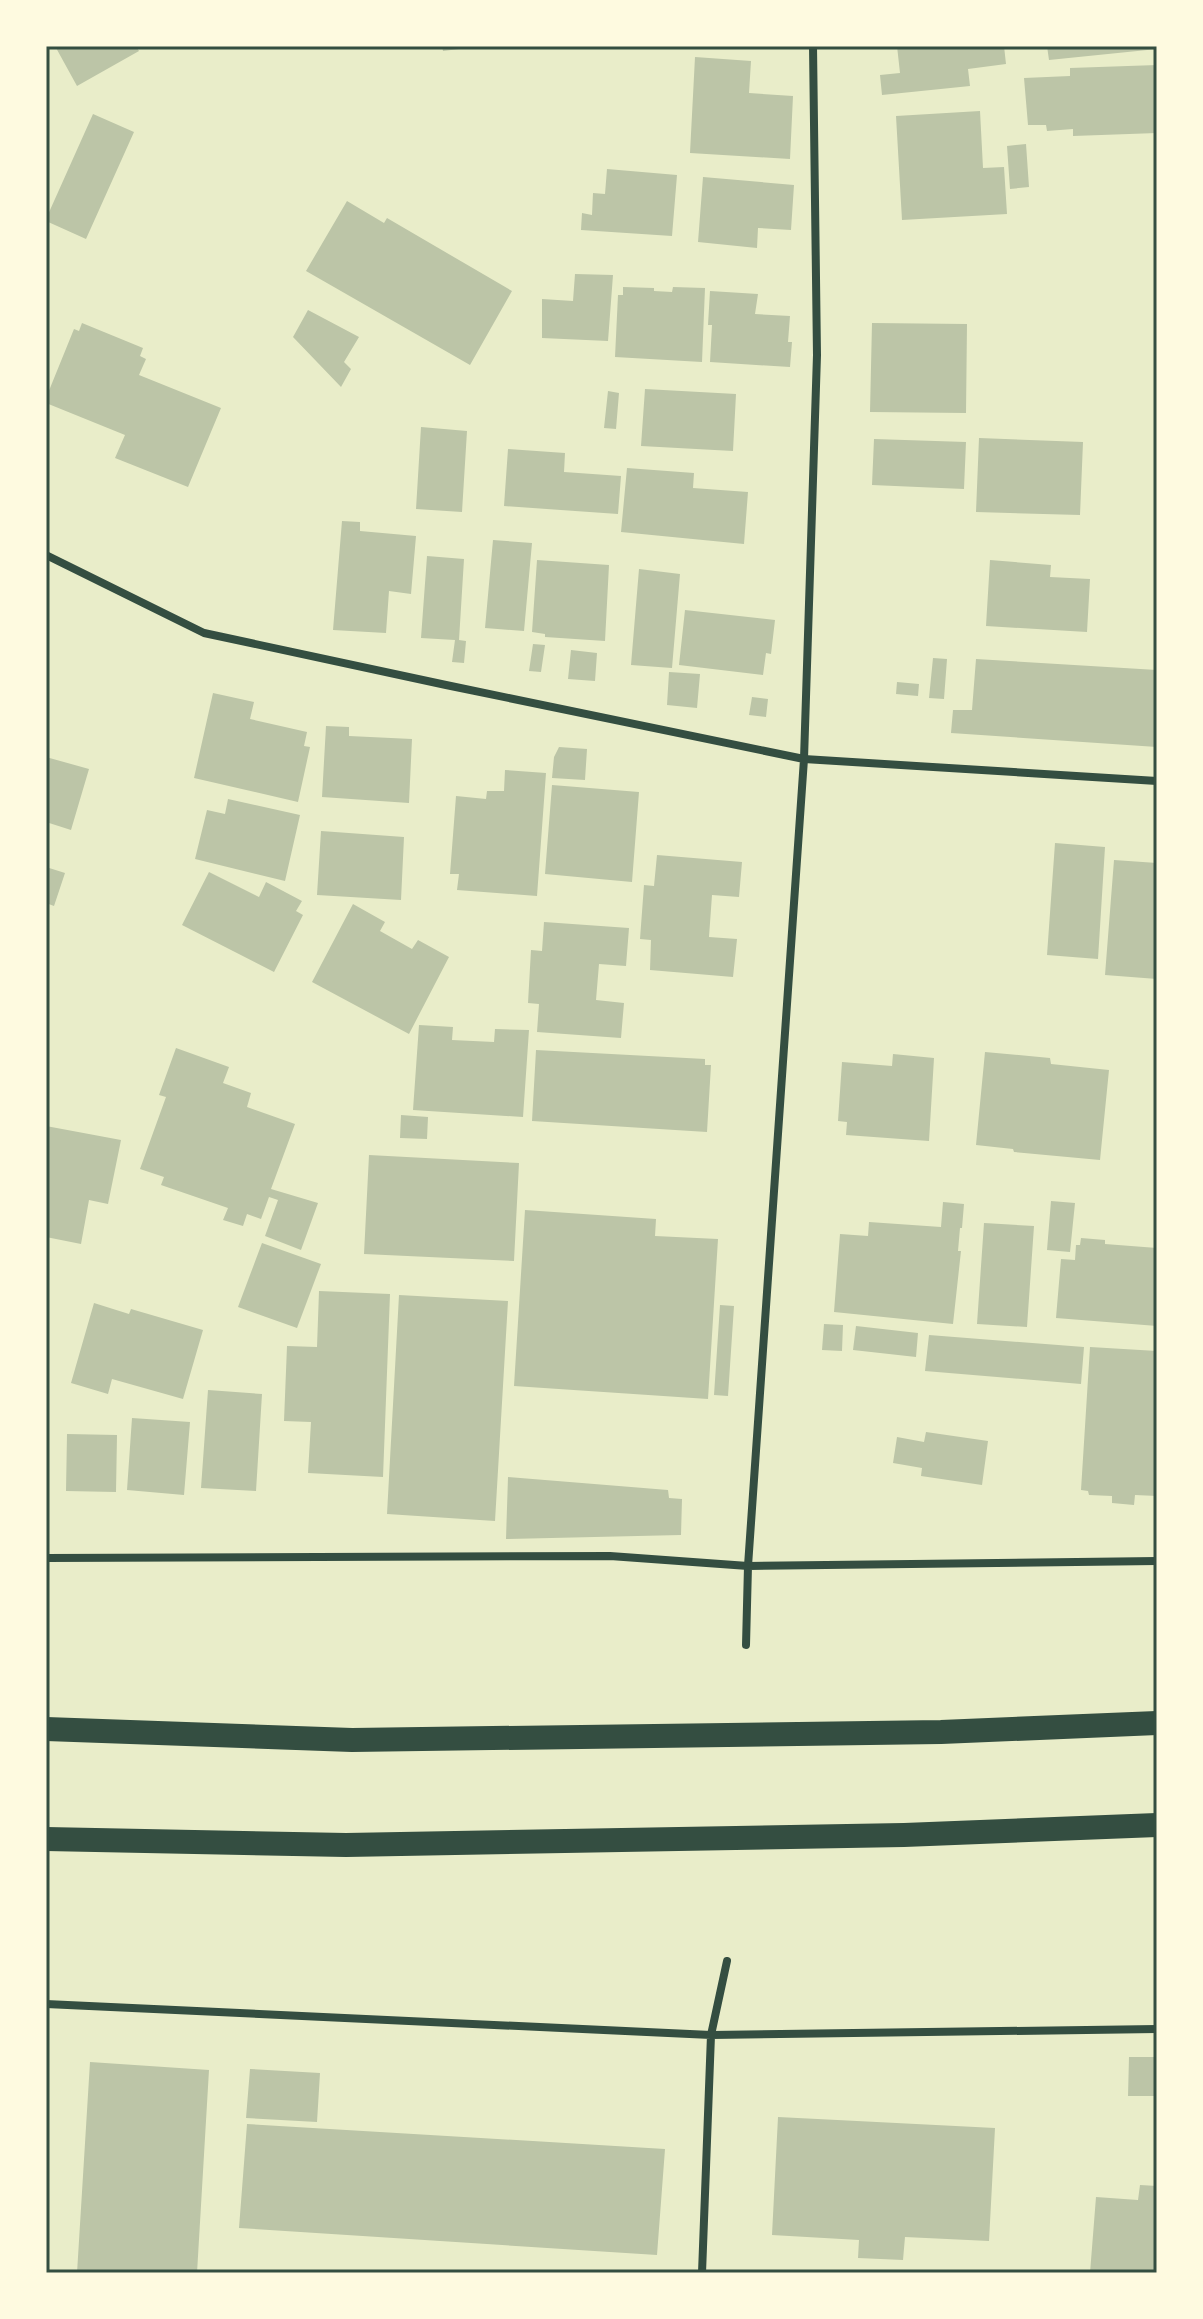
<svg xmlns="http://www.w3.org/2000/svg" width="1203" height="2319" viewBox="0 0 1203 2319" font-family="'Work Sans',sans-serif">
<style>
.building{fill:#bcc5a7}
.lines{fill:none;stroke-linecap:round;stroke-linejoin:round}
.minor{stroke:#344e41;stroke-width:8}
.motorway{stroke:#344e41;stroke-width:24}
.neatline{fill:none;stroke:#344e41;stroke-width:3}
</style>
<rect width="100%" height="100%" fill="#e9edc9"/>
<path class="building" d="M 55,46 L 136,46 L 139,51 L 77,86 Z
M 442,46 L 459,46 L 459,49 L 443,51 Z
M 897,46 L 1004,46 L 1006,64 L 968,69 L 970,86 L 882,95 L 880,75 L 900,73 Z
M 1047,46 L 1157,46 L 1157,49 L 1049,60 Z
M 695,57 L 751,61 L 749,93 L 793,96 L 790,159 L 690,153 Z
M 1157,65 L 1157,133 L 1073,136 L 1073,129 L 1047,131 L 1046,125 L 1028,125 L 1024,78 L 1070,76 L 1070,68 Z
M 980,111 L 983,168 L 1004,167 L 1007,214 L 902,220 L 896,116 Z
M 93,114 L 134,132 L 86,239 L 46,221 L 46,219 Z
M 1026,144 L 1029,187 L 1010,189 L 1007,146 Z
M 607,169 L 677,175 L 672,236 L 581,230 L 582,213 L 592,215 L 593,193 L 605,194 Z
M 703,177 L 794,185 L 791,230 L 758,228 L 757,248 L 698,242 Z
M 347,201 L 384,223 L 387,218 L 512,291 L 470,365 L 306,271 Z
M 575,274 L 613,275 L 608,341 L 542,338 L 542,299 L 573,301 Z
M 623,287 L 654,288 L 654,291 L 672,292 L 673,287 L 705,288 L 702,362 L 615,357 L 618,295 L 623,295 Z
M 710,291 L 758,294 L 755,314 L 790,316 L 788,342 L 792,342 L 790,367 L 710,362 L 712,325 L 708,325 Z
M 308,310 L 359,337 L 344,362 L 351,369 L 341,387 L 293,337 Z
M 82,323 L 143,348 L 140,356 L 146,359 L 139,375 L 221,408 L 188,487 L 115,458 L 125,435 L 46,403 L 46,398 L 74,329 L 79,331 Z
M 872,323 L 967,324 L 966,413 L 870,412 Z
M 645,389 L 736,394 L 733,451 L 641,446 Z
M 608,391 L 619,393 L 616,429 L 604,428 Z
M 421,427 L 467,431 L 462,512 L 416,509 Z
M 979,438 L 1083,442 L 1080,515 L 976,512 Z
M 874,439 L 966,442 L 964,489 L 872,485 Z
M 508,449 L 565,453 L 564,472 L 621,476 L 618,514 L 504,506 Z
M 627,468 L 694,473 L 693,488 L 748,492 L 744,544 L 621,532 Z
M 342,521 L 360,522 L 360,531 L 416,536 L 411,594 L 389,591 L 386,633 L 333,630 Z
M 493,540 L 532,543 L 524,631 L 485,628 Z
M 427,556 L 464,559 L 459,640 L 466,641 L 464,663 L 452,662 L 455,640 L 421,638 Z
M 537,560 L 609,565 L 605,641 L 545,637 L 545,634 L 532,632 Z
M 990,560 L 1051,565 L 1050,577 L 1090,579 L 1087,632 L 986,626 Z
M 639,569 L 680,574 L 672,668 L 631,665 Z
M 685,610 L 775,620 L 771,654 L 766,653 L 763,675 L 679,665 Z
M 533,644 L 545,645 L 541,672 L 529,671 Z
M 571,650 L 597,653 L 595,681 L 568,679 Z
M 933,658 L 947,659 L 944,699 L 929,698 Z
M 976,659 L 1157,670 L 1157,747 L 951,733 L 953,710 L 972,710 Z
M 669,672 L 700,674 L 697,708 L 667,705 Z
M 897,682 L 919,684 L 918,696 L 896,694 Z
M 213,693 L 254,702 L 250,719 L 307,732 L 304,746 L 310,747 L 298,802 L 194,778 Z
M 752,697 L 768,699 L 766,717 L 749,715 Z
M 326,726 L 349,727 L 349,736 L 412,739 L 409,803 L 322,797 Z
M 559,747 L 587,749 L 585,780 L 552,778 L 554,757 Z
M 46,757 L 89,769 L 71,830 L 46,822 Z
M 505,770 L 546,773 L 537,896 L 457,890 L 459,874 L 450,874 L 456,796 L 486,799 L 487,791 L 504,791 Z
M 552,785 L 639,792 L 632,882 L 545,874 Z
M 228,799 L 300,815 L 285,881 L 195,859 L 207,810 L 225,814 Z
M 321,831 L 404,837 L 401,900 L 317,895 Z
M 1055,843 L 1105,847 L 1098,959 L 1047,955 Z
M 657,855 L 742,862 L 739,897 L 712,895 L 709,937 L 737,939 L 733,977 L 650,970 L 651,940 L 640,939 L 644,885 L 654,886 Z
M 1114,860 L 1157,863 L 1157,979 L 1105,975 Z
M 46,867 L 65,873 L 54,906 L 46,903 Z
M 209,872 L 259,897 L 266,882 L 302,901 L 296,911 L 303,915 L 274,972 L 182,925 Z
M 353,904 L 385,922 L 380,931 L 412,949 L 418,940 L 449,957 L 409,1034 L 312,982 Z
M 544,922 L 629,928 L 626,966 L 599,964 L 596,1000 L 624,1003 L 621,1038 L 537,1032 L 539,1004 L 528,1003 L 531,950 L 542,951 Z
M 419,1025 L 453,1027 L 452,1040 L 494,1042 L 495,1029 L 529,1030 L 523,1117 L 413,1110 Z
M 176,1048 L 229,1067 L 223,1083 L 251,1093 L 247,1107 L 295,1124 L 271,1189 L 318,1203 L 301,1250 L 265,1236 L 278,1200 L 269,1197 L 261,1219 L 247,1214 L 243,1226 L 223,1220 L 228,1208 L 161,1185 L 164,1177 L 140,1169 L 166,1097 L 159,1095 Z
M 536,1050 L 705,1059 L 705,1065 L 711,1065 L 707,1132 L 532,1121 Z
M 985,1052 L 1050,1058 L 1051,1064 L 1109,1070 L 1100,1160 L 1014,1152 L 1013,1149 L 976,1145 Z
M 893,1054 L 934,1058 L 929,1141 L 846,1135 L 847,1122 L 838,1121 L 842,1062 L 892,1066 Z
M 401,1115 L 428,1117 L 427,1139 L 400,1138 Z
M 46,1126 L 121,1140 L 108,1204 L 89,1200 L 81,1244 L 46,1237 Z
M 369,1155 L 519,1163 L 514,1261 L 364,1254 Z
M 1051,1201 L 1075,1203 L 1070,1252 L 1047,1250 Z
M 943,1202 L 964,1204 L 962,1228 L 960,1228 L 958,1251 L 961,1251 L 953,1324 L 834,1312 L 840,1234 L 868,1236 L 869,1222 L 941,1227 Z
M 525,1210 L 656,1219 L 655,1236 L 718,1239 L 708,1399 L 514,1386 Z
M 984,1223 L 1034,1226 L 1027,1327 L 977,1324 Z
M 1081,1238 L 1105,1240 L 1105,1244 L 1157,1248 L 1157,1326 L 1056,1318 L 1061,1259 L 1075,1260 L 1076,1245 L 1080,1245 Z
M 262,1243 L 321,1264 L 297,1328 L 238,1307 Z
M 319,1291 L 390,1294 L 383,1477 L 308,1473 L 311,1422 L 284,1421 L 287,1346 L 317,1347 Z
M 399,1295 L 508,1301 L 495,1521 L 387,1514 Z
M 94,1303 L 129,1314 L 131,1309 L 203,1330 L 183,1399 L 112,1379 L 108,1394 L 71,1383 Z
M 720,1305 L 734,1306 L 728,1396 L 714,1395 Z
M 824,1324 L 843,1325 L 842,1351 L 822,1350 Z
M 856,1326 L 918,1333 L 916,1357 L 853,1350 Z
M 929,1335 L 1084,1347 L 1081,1384 L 925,1371 Z
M 1090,1347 L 1157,1351 L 1157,1496 L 1135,1495 L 1134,1505 L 1112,1503 L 1112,1496 L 1089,1495 L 1088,1491 L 1081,1490 Z
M 208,1390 L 262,1394 L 256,1491 L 201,1488 Z
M 132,1418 L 190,1422 L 184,1495 L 127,1490 Z
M 926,1432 L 988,1441 L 982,1485 L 921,1476 L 922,1468 L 893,1463 L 897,1437 L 924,1442 Z
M 67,1434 L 117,1435 L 116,1492 L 66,1491 Z
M 508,1477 L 668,1490 L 669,1498 L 682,1499 L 681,1535 L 506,1539 Z
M 1129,2057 L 1157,2057 L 1157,2096 L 1128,2096 Z
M 90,2062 L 209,2070 L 197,2273 L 77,2273 Z
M 250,2069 L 320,2073 L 317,2122 L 246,2118 Z
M 778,2117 L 995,2128 L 989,2241 L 905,2237 L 903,2260 L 858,2258 L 859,2240 L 772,2235 Z
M 247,2124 L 665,2149 L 657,2255 L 239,2228 Z
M 1140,2185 L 1157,2186 L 1157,2273 L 1090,2273 L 1096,2197 L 1138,2200 Z"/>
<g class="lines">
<path class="minor" d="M 46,555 L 204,633 L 446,685 L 804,759 L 1157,781
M 46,1558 L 610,1556 L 748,1566 L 1157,1561
M 746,1645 L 748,1566 L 804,759 L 817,355 L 813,46
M 46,2004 L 711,2035 L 1157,2029
M 702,2273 L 711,2035 L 727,1961"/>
<path class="motorway" d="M 46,1729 L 352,1740 L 941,1732 L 1157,1723
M 46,1839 L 346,1845 L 904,1835 L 1157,1825"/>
</g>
<rect width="1203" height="2319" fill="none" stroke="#fefae0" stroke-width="96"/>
<rect x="48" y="48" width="1107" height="2223" class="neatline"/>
</svg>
